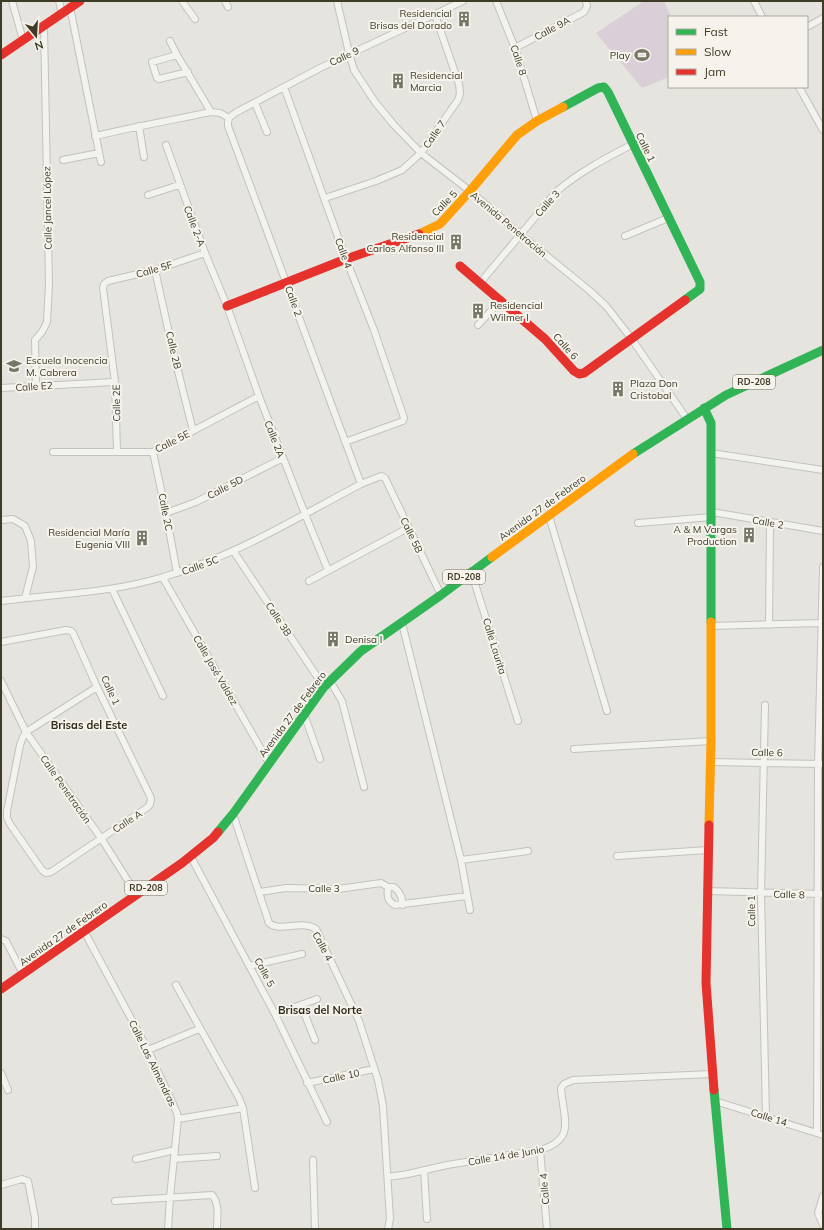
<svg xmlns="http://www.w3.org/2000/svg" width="824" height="1230" viewBox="0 0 824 1230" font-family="Mulish,sans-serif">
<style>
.green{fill:#dacfd7}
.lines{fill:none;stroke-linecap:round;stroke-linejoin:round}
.street-casing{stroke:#c3c2bd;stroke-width:8}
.street{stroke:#f2f2ef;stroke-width:6}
.fast{stroke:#30b455;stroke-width:9}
.slow{stroke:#ff9f0a;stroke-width:9}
.jam{stroke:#e5322d;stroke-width:9}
.labels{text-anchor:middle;stroke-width:4;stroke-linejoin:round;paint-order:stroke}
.shield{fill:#f5f3ec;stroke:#757261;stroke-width:1}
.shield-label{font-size:9px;font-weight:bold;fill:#3e3b26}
.poi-label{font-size:10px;fill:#3e3b26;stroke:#f5f3ec;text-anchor:end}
.street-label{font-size:10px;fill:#3e3b26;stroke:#f5f3ec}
.neighbourhood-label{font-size:11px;font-weight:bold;fill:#2f2c19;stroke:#f5f3ec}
</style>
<rect width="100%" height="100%" fill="#e5e4df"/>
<path class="green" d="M 644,1 L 664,1 L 671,17 L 669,17 L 669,77 L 642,88 L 596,33 Z"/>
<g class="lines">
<g class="street-casing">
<path id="street" d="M 12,1 L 23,40
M 59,1 L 62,13
M 182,1 L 195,19
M 225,1 L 228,7
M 337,1 L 349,53 L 354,70 L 375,102 L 394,125 L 421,153 L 470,191 L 520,234 L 590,291 L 607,307 L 631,338 L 687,419
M 496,1 L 515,48 L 537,121
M 754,1 L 762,17
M 70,7 L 101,162
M 807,27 L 823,18
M 170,41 L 177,55 L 211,112
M 515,48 L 584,12 L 587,6 L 586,1
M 177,55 L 152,62 L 157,78 L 159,79 L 188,72
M 284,87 L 346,259 L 374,330 L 404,418 L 403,421 L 345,442
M 799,87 L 823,130
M 255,103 L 267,132
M 229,118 L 228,122 L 228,126 L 361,484
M 229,118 L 235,113 L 320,68 L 463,1
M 139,126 L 144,157
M 95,136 C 134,127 172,120 211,112 L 220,113 L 229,118
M 166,145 L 205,253 L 227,306 L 259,396 L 305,514 L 328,570
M 63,160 L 99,153
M 148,195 L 179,185
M 325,198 L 376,181 L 402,170 L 421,153 L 458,100 L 460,94 L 459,84 L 435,15
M 625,236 L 668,218
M 155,270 L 173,351 L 193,431
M 480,283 L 556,192 C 579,172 606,158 633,144
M 478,325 L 501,300
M 36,386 L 35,340 L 42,332 L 47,322 L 49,284 L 44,26
M 1,388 L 115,382
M 117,451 L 115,382 L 103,288 L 104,284 L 108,281 L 155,270 L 205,253
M 53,452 L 153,452 L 259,396
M 153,452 L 166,513 L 177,573
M 711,453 L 823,470
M 712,512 L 823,531
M 166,513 L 196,502 L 283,458
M 549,516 L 607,711
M 1,520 L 13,519 L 25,526 L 31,541 L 33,567 L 25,598
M 638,523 L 712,517
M 234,552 L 324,687
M 471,571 L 518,721
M 163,578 L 269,763
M 309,581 L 408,528
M 112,589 L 163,696
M 1,601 C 55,594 111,593 163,577 C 234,557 296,518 361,484 L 381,476 L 385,478 L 441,595
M 402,623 L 461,860 L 470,910
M 769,625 L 770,523
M 711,626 L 821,623
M 1,642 L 66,630 L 71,631 L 73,633 L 97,687 L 151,798 L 150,804 L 148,807 L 51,872 L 46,873 L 42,870 L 10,824 L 7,818 L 7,811 L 20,745 L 23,737 L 26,732 L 97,687
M 1,681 L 26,732 L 101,838 L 137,895
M 330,681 L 342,701 L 364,787
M 765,705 L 761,894 L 766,1116
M 304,714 L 320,759
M 574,749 L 711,741
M 710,762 L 823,764
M 233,814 L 269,923 C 280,933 301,919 316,929 L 359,1021 L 378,1080 L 383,1106 L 390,1219 L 388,1229
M 617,856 L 708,850
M 191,857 L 275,1014 L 327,1122
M 461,860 L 528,851
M 388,887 C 387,896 387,901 395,905 L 467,896
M 707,891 L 823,894
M 260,892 L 286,888 L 338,889 L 381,883 L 388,887 L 394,887 L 398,891 L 401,896 L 403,905
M 84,931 L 148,1050 L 177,1113 L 178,1119 L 170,1197 L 168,1229
M 1,939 L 6,941 L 23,974
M 249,966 L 302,954
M 176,985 L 239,1098 L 243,1108 L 255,1188
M 301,1005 L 315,1040
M 275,1014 L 317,999
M 148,1050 L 199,1029
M 1,1073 L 8,1090
M 307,1083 L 374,1069
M 715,1101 L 823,1135
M 178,1119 L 243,1108
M 817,1132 L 818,764 L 823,567
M 540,1150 L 547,1229
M 136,1159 L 175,1150
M 174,1159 L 217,1156
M 313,1160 L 315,1229
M 424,1170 L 427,1219
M 388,1177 L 408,1174 L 447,1165 L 540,1150 C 577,1139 563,1118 561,1088 L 564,1084 L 573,1080 L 712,1074
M 1,1185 L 22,1179 L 28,1181 L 35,1218 L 35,1229
M 823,1196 L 818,1213 L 823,1225
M 115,1201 L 212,1195 C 220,1204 217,1217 217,1229"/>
</g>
<use href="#street" class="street"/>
<path class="fast" d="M 563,107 L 598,88 L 604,87 L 608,92 L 700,282 L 700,289 L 685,300
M 704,408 L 711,423 L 711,622
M 633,454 L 726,395 L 823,350
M 218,832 L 233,814 L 324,687 L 361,651 L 441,595 L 492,557
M 714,1090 L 727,1229"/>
<path class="slow" d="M 419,234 L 440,224 L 470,191 L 517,135 L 537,121 L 563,107
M 492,557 L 633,454
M 709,825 L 711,741 L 711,622"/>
<path class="jam" d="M 1,55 L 80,1
M 460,266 L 545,339 L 574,371 L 579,374 L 584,373 L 685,300
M 227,306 L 346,259 L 419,234
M 709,825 L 706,983 L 714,1090
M 1,989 L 182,863 L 213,838 L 218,832"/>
</g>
<defs>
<g id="building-bare" transform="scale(1.2)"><path d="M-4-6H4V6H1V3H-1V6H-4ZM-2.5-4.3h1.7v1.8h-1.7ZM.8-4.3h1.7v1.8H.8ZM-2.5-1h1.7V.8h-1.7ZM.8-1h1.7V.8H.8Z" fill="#787667" stroke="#f5f3ec" stroke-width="2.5" paint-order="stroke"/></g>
<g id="stadium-bare" transform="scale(1.2)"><path d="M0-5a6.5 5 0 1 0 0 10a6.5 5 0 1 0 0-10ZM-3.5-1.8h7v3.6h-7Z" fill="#787667" stroke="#f5f3ec" stroke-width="2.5" paint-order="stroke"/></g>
<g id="school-bare" transform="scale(1.2)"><path d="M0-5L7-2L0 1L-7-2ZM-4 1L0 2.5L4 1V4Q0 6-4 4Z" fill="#787667" stroke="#f5f3ec" stroke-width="2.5" paint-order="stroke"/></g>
</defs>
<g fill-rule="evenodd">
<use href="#building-bare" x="464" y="19"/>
<use href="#stadium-bare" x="642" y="55"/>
<use href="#building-bare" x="398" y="81"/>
<use href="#building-bare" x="456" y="242"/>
<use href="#building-bare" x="478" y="311"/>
<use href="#school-bare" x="14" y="366"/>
<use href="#building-bare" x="618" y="389"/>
<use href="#building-bare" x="749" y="535"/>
<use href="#building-bare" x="142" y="538"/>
<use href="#building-bare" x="333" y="639"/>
</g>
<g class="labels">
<g class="shield">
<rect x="733" y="375" width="42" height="14" rx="3"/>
<rect x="443" y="570" width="42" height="14" rx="3"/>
<rect x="125" y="881" width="42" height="14" rx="3"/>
</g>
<g class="shield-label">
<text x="754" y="385">RD-208</text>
<text x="464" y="580">RD-208</text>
<text x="146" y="891">RD-208</text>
</g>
<g class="poi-label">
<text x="452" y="17">Residencial<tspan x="452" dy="12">Brisas del Dorado</tspan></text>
<text x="630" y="59">Play</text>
<text x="410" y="79" text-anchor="start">Residencial<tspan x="410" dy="12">Marcia</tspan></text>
<text x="444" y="240">Residencial<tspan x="444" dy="12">Carlos Alfonso III</tspan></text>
<text x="490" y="309" text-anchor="start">Residencial<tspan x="490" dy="12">Wilmer I</tspan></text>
<text x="26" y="364" text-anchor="start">Escuela Inocencia<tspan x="26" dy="12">M. Cabrera</tspan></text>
<text x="630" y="387" text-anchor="start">Plaza Don<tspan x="630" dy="12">Cristobal</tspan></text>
<text x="737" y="533">A &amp; M Vargas<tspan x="737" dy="12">Production</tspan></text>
<text x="130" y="536">Residencial María<tspan x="130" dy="12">Eugenia VIII</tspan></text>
<text x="345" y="643" text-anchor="start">Denisa I</text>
</g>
<g class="street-label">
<text transform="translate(552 28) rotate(-28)" y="4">Calle 9A</text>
<text transform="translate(344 56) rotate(-25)" y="4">Calle 9</text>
<text transform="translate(519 60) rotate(72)" y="4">Calle 8</text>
<text transform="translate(434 134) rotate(-55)" y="4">Calle 7</text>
<text transform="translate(646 147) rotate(64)" y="4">Calle 1</text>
<text transform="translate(444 203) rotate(-46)" y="4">Calle 5</text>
<text transform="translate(547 203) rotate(-48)" y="4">Calle 3</text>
<text transform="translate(47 208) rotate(-91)" y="4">Calle Jancel López</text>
<text transform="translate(509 224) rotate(40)" y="4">Avenida Penetración</text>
<text transform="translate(195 226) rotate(69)" y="4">Calle 2-A</text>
<text transform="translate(344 253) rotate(70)" y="4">Calle 4</text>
<text transform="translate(154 269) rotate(-16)" y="4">Calle 5F</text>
<text transform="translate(294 301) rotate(70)" y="4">Calle 2</text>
<text transform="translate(566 346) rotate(48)" y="4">Calle 6</text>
<text transform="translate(174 350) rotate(77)" y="4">Calle 2B</text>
<text transform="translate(34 386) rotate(-4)" y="4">Calle E2</text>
<text transform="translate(116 403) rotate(-91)" y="4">Calle 2E</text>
<text transform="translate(275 439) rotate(69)" y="4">Calle 2A</text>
<text transform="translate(172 441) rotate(-27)" y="4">Calle 5E</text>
<text transform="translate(225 487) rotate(-27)" y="4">Calle 5D</text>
<text transform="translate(542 507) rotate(-36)" y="4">Avenida 27 de Febrero</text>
<text transform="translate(166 512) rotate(79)" y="4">Calle 2C</text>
<text transform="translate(768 522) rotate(10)" y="4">Calle 2</text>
<text transform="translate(412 535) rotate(64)" y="4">Calle 5B</text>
<text transform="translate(200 565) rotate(-20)" y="4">Calle 5C</text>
<text transform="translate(279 619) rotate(56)" y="4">Calle 3B</text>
<text transform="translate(495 646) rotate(73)" y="4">Calle Laurita</text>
<text transform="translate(216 670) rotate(60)" y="4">Calle José Valdez</text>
<text transform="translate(111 690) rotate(65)" y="4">Calle 1</text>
<text transform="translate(292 714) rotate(-53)" y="4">Avenida 27 de Febrero</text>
<text transform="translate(767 752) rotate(1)" y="4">Calle 6</text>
<text transform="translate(66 789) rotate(55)" y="4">Calle Penetración</text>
<text transform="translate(127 821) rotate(-33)" y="4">Calle A</text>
<text x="324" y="892">Calle 3</text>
<text transform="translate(789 894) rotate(1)" y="4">Calle 8</text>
<text transform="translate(751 911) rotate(-91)" y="4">Calle 1</text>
<text transform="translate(63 933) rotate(-35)" y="4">Avenida 27 de Febrero</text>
<text transform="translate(323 946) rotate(62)" y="4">Calle 4</text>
<text transform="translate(265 972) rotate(62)" y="4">Calle 5</text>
<text transform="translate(153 1063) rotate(64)" y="4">Calle Las Almendras</text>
<text transform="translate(341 1076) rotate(-12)" y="4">Calle 10</text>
<text transform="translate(769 1117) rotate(17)" y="4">Calle 14</text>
<text transform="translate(506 1155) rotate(-10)" y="4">Calle 14 de Junio</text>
<text transform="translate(544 1189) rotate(-95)" y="4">Calle 4</text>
</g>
<g class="neighbourhood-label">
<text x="89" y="729">Brisas del Este</text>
<text x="320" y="1014">Brisas del Norte</text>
</g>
</g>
<rect width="824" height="1230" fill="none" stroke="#3e3b26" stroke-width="4"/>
<rect x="668" y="16" width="140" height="72" fill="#f5f3ec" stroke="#aca99d"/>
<rect x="676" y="29" width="20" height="6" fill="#30b455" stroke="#aca99d"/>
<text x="704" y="36" font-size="12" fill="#3e3b26">Fast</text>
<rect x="676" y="49" width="20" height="6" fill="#ff9f0a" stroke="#aca99d"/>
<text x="704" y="56" font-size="12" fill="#3e3b26">Slow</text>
<rect x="676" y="69" width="20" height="6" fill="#e5322d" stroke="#aca99d"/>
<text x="704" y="76" font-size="12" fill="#3e3b26">Jam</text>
<g transform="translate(36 36) rotate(162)" stroke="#f5f3ec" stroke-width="3" paint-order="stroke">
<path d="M0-3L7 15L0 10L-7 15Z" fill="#3e3b26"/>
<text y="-6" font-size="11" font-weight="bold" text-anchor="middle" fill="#3e3b26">N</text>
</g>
</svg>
